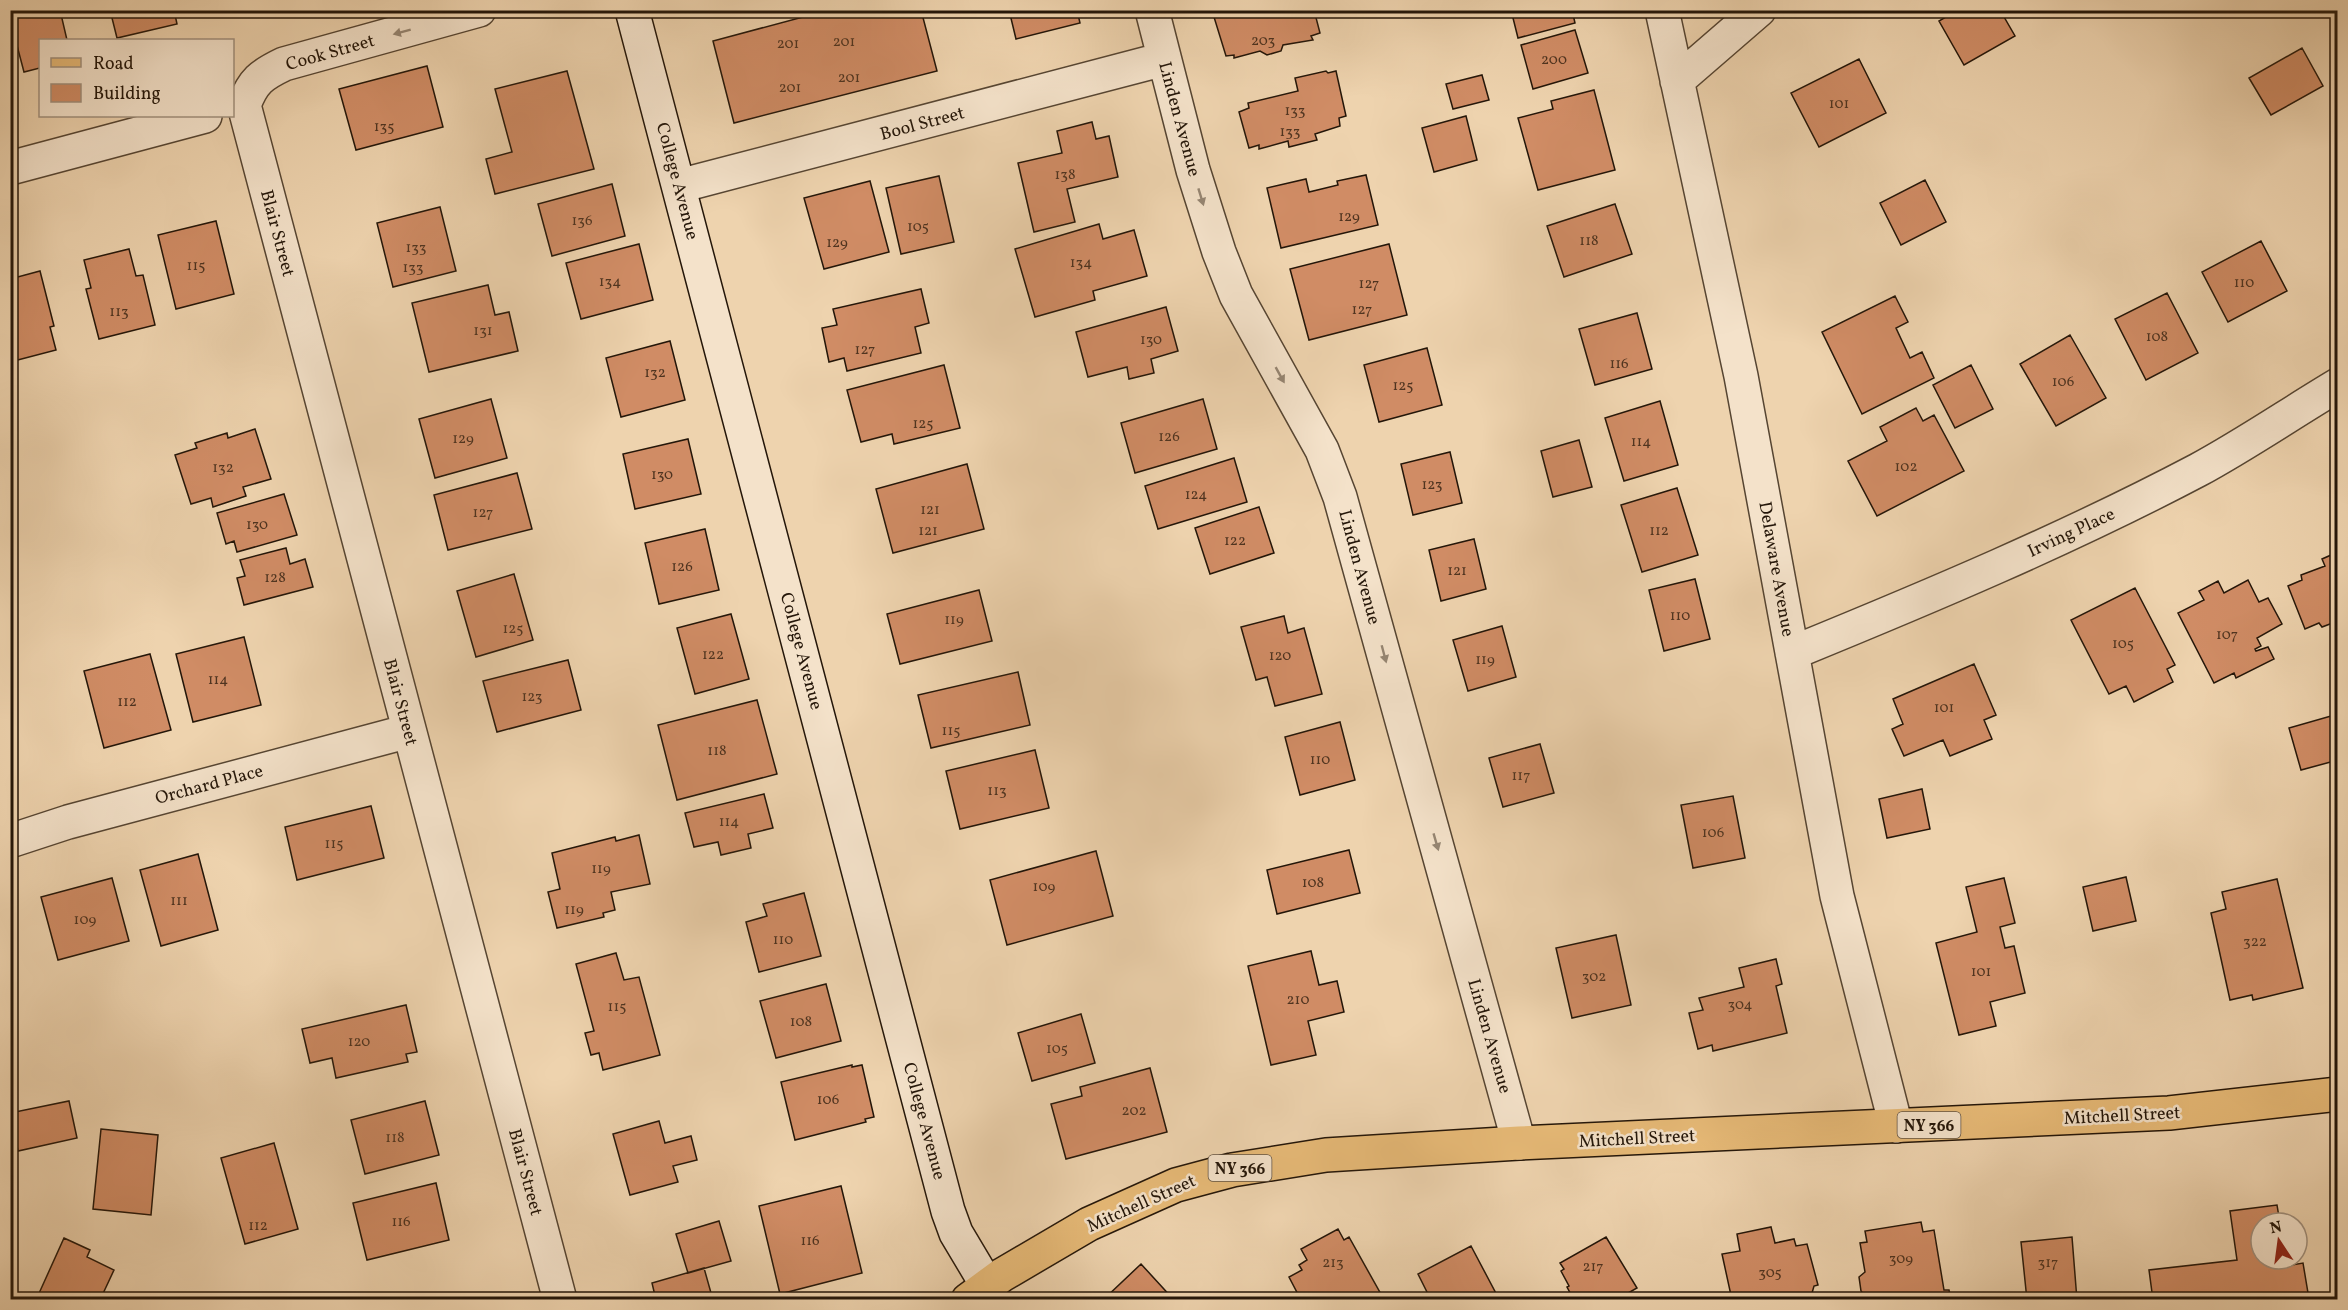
<svg xmlns="http://www.w3.org/2000/svg" width="2348" height="1310" viewBox="0 0 2348 1310" font-family="Vollkorn,serif">
<style>
.building{fill:#d08c65;stroke:#241609;stroke-width:1.5}
.lines{fill:none;stroke-linecap:round;stroke-linejoin:round}
.street-casing{stroke:#564532;stroke-width:36}
.secondary-casing{stroke:#241609;stroke-width:36}
.primary-casing{stroke:#241609;stroke-width:36}
.street{stroke:#f4e2ca;stroke-width:33}
.secondary{stroke:#f4e2ca;stroke-width:33}
.primary{stroke:#e7ba77;stroke-width:33}
.oneway{fill:#968673}
.labels{text-anchor:middle;stroke-width:5;stroke-linejoin:round;paint-order:stroke}
.number-label{font-size:15px;fill:#4f3420}
.shield{fill:#f4e2ca;stroke:#625343;stroke-width:1.5}
.shield-label{font-size:16px;font-weight:bold;fill:#241609}
.street-label{font-size:18px;fill:#241609;stroke:#f4e2ca}
</style>
<rect width="100%" height="100%" fill="#eed3ae"/>
<filter id="stains"><feTurbulence type="fractalNoise" baseFrequency=".00333" numOctaves="4"/><feColorMatrix values="0 0 0 0 .2 0 0 0 0 .09 0 0 0 0 .02 0 0 0 .5 -.17"/></filter>
<radialGradient id="worn" r=".72"><stop offset=".6" stop-color="#630" stop-opacity="0"/><stop offset="1" stop-color="#630" stop-opacity=".3"/></radialGradient>
<path class="building" d="M 10,10 L 60,10 L 67,40 L 40,40 L 40,68 L 24,72 L 10,19 Z
M 110,10 L 174,10 L 177,24 L 117,38 Z
M 829,10 L 921,10 L 937,71 L 734,123 L 713,41 Z
M 1009,10 L 1077,10 L 1080,23 L 1016,39 Z
M 1314,10 L 1320,33 L 1311,36 L 1313,40 L 1283,45 L 1281,51 L 1267,55 L 1260,51 L 1234,58 L 1234,55 L 1226,56 L 1214,17 L 1225,14 L 1225,11 L 1227,10 Z
M 1511,10 L 1572,10 L 1575,23 L 1518,38 Z
M 1943,10 L 2000,10 L 2015,36 L 1964,65 L 1939,21 L 1946,17 Z
M 1575,30 L 1588,73 L 1533,89 L 1521,45 Z
M 2302,48 L 2323,86 L 2271,115 L 2249,78 Z
M 1859,59 L 1886,113 L 1819,147 L 1791,93 Z
M 427,66 L 443,127 L 356,150 L 339,89 Z
M 567,71 L 594,169 L 495,194 L 486,159 L 512,152 L 495,89 Z
M 1326,71 L 1328,73 L 1336,71 L 1346,116 L 1339,118 L 1340,126 L 1315,134 L 1317,140 L 1289,147 L 1288,141 L 1259,149 L 1259,145 L 1249,148 L 1239,112 L 1249,108 L 1248,103 L 1298,91 L 1295,78 Z
M 1482,75 L 1489,100 L 1453,109 L 1446,84 Z
M 1594,90 L 1615,170 L 1538,190 L 1518,118 L 1553,109 L 1551,101 Z
M 1466,116 L 1477,160 L 1434,172 L 1422,128 Z
M 1092,122 L 1096,139 L 1109,136 L 1118,177 L 1067,189 L 1075,222 L 1034,232 L 1018,163 L 1062,153 L 1057,131 Z
M 1366,175 L 1378,225 L 1281,248 L 1267,188 L 1306,179 L 1309,192 L 1338,185 L 1337,181 Z
M 939,176 L 954,242 L 901,254 L 886,188 Z
M 1925,180 L 1946,222 L 1901,245 L 1880,203 Z
M 870,181 L 889,252 L 824,269 L 804,198 Z
M 612,184 L 625,236 L 552,256 L 538,204 Z
M 1615,204 L 1632,254 L 1564,277 L 1547,226 Z
M 440,207 L 456,271 L 393,287 L 377,223 Z
M 216,221 L 234,294 L 176,309 L 158,235 Z
M 1099,224 L 1103,239 L 1134,230 L 1147,276 L 1093,291 L 1095,300 L 1035,317 L 1015,249 Z
M 2261,241 L 2287,291 L 2228,322 L 2202,272 Z
M 639,244 L 653,300 L 581,319 L 566,263 Z
M 1389,244 L 1407,315 L 1309,340 L 1290,269 Z
M 129,249 L 136,276 L 143,275 L 155,325 L 99,339 L 86,289 L 91,288 L 84,260 Z
M 40,271 L 54,326 L 50,327 L 56,350 L 10,362 L 10,279 Z
M 488,285 L 495,315 L 509,312 L 518,351 L 429,372 L 412,303 Z
M 921,289 L 929,323 L 915,327 L 921,353 L 847,371 L 844,358 L 829,362 L 822,328 L 837,325 L 833,309 Z
M 2167,293 L 2198,353 L 2146,380 L 2115,319 Z
M 1895,296 L 1908,322 L 1896,328 L 1910,358 L 1922,352 L 1934,378 L 1862,414 L 1822,332 Z
M 1166,307 L 1178,351 L 1151,359 L 1154,373 L 1129,379 L 1127,367 L 1088,377 L 1076,332 Z
M 1637,313 L 1652,369 L 1595,385 L 1579,329 Z
M 2070,335 L 2106,398 L 2056,426 L 2020,364 Z
M 670,341 L 685,400 L 621,417 L 606,358 Z
M 1427,348 L 1442,405 L 1379,422 L 1364,365 Z
M 944,365 L 960,428 L 894,444 L 892,434 L 861,442 L 847,390 Z
M 1971,365 L 1993,409 L 1955,428 L 1933,385 Z
M 491,399 L 507,458 L 435,478 L 419,419 Z
M 1203,399 L 1217,449 L 1135,473 L 1121,423 Z
M 1660,401 L 1678,465 L 1624,481 L 1605,418 Z
M 1916,408 L 1923,421 L 1934,415 L 1964,471 L 1877,516 L 1848,461 L 1887,441 L 1880,427 Z
M 255,429 L 271,479 L 243,487 L 246,496 L 213,507 L 211,498 L 191,504 L 175,455 L 197,448 L 195,443 L 227,433 L 228,438 Z
M 688,439 L 701,494 L 635,509 L 623,454 Z
M 1579,440 L 1592,487 L 1553,497 L 1541,451 Z
M 1450,452 L 1462,503 L 1413,515 L 1401,464 Z
M 1234,458 L 1247,502 L 1158,529 L 1145,486 Z
M 967,464 L 984,529 L 893,553 L 876,489 Z
M 517,473 L 532,529 L 448,550 L 434,495 Z
M 1677,488 L 1698,555 L 1642,572 L 1621,505 Z
M 284,494 L 297,535 L 237,552 L 234,541 L 226,544 L 217,513 Z
M 1259,507 L 1274,553 L 1210,574 L 1195,528 Z
M 705,529 L 719,590 L 659,604 L 645,543 Z
M 1474,539 L 1486,589 L 1441,601 L 1429,550 Z
M 286,548 L 290,564 L 305,559 L 313,587 L 244,605 L 237,578 L 245,576 L 240,560 Z
M 2338,552 L 2338,621 L 2322,627 L 2319,623 L 2305,629 L 2288,586 L 2302,580 L 2301,575 L 2325,566 L 2322,559 Z
M 514,574 L 533,640 L 476,657 L 457,591 Z
M 1695,579 L 1710,639 L 1664,651 L 1649,590 Z
M 2248,580 L 2259,602 L 2268,598 L 2282,624 L 2257,638 L 2261,646 L 2255,649 L 2256,651 L 2268,647 L 2274,659 L 2236,678 L 2234,673 L 2214,683 L 2178,613 L 2204,600 L 2199,591 L 2218,581 L 2224,593 Z
M 2135,588 L 2175,665 L 2167,669 L 2173,682 L 2134,702 L 2126,686 L 2109,694 L 2071,620 Z
M 979,590 L 992,641 L 900,664 L 887,614 Z
M 731,614 L 749,679 L 695,694 L 677,628 Z
M 1284,616 L 1288,633 L 1304,628 L 1322,694 L 1275,706 L 1267,677 L 1256,680 L 1241,627 Z
M 1502,626 L 1516,677 L 1468,691 L 1453,640 Z
M 244,637 L 261,705 L 193,722 L 176,654 Z
M 150,654 L 171,730 L 104,748 L 84,671 Z
M 568,660 L 581,710 L 497,732 L 483,681 Z
M 1974,664 L 1996,715 L 1984,720 L 1992,739 L 1950,756 L 1943,740 L 1904,756 L 1892,729 L 1903,724 L 1893,699 Z
M 1018,672 L 1030,725 L 931,748 L 918,695 Z
M 757,700 L 777,774 L 677,800 L 658,725 Z
M 2338,714 L 2338,760 L 2301,770 L 2289,728 Z
M 1340,722 L 1355,780 L 1300,795 L 1285,737 Z
M 1540,744 L 1554,793 L 1503,807 L 1489,758 Z
M 1035,750 L 1049,808 L 960,829 L 946,771 Z
M 1922,789 L 1930,829 L 1887,838 L 1879,799 Z
M 764,794 L 773,828 L 748,834 L 751,848 L 721,855 L 718,842 L 694,847 L 685,813 Z
M 1733,796 L 1745,858 L 1693,868 L 1681,805 Z
M 371,806 L 384,858 L 297,880 L 285,827 Z
M 639,835 L 650,884 L 611,892 L 615,910 L 603,913 L 604,917 L 557,928 L 548,892 L 560,889 L 552,853 L 615,837 L 616,841 Z
M 1349,850 L 1360,893 L 1277,914 L 1267,870 Z
M 1096,851 L 1113,916 L 1007,945 L 990,880 Z
M 198,854 L 218,930 L 161,946 L 140,870 Z
M 2126,877 L 2136,921 L 2093,931 L 2083,887 Z
M 112,878 L 129,941 L 58,960 L 41,897 Z
M 2004,878 L 2015,923 L 2000,927 L 2005,948 L 2014,946 L 2025,993 L 1990,1002 L 1996,1026 L 1959,1035 L 1936,943 L 1977,932 L 1966,887 Z
M 2277,879 L 2303,988 L 2253,1000 L 2252,995 L 2230,1000 L 2211,913 L 2226,909 L 2222,892 Z
M 804,893 L 821,956 L 759,972 L 746,922 L 767,916 L 763,904 Z
M 1616,935 L 1631,1005 L 1572,1018 L 1556,948 Z
M 1311,951 L 1319,985 L 1337,981 L 1344,1012 L 1308,1021 L 1316,1055 L 1271,1065 L 1248,966 Z
M 616,953 L 624,980 L 639,977 L 660,1055 L 603,1070 L 599,1053 L 591,1055 L 585,1033 L 594,1031 L 576,964 Z
M 1776,959 L 1782,984 L 1776,986 L 1787,1033 L 1713,1051 L 1712,1045 L 1698,1049 L 1689,1013 L 1703,1010 L 1699,998 L 1744,987 L 1739,968 Z
M 826,984 L 841,1041 L 776,1058 L 760,1001 Z
M 406,1005 L 417,1052 L 406,1054 L 408,1062 L 336,1078 L 332,1058 L 310,1063 L 302,1029 Z
M 1081,1014 L 1095,1063 L 1032,1081 L 1018,1033 Z
M 852,1065 L 852,1067 L 862,1065 L 874,1117 L 865,1119 L 866,1122 L 795,1140 L 781,1082 Z
M 1150,1068 L 1167,1132 L 1066,1159 L 1051,1104 L 1082,1096 L 1080,1087 Z
M 69,1101 L 77,1138 L 18,1151 L 10,1113 Z
M 425,1101 L 439,1155 L 365,1174 L 351,1120 Z
M 659,1121 L 665,1143 L 691,1136 L 697,1160 L 673,1166 L 678,1182 L 630,1195 L 613,1134 Z
M 101,1129 L 158,1135 L 151,1215 L 93,1209 Z
M 274,1143 L 298,1229 L 245,1244 L 221,1158 Z
M 436,1183 L 449,1240 L 367,1260 L 353,1203 Z
M 841,1186 L 862,1273 L 780,1294 L 759,1206 Z
M 2277,1205 L 2280,1223 L 2261,1223 L 2261,1259 L 2285,1259 L 2286,1266 L 2303,1263 L 2308,1293 L 2266,1300 L 2153,1300 L 2149,1270 L 2237,1260 L 2230,1211 Z
M 719,1221 L 731,1261 L 688,1273 L 676,1234 Z
M 1921,1222 L 1923,1232 L 1934,1230 L 1944,1290 L 1949,1290 L 1951,1300 L 1868,1300 L 1861,1291 L 1859,1277 L 1865,1272 L 1860,1243 L 1867,1242 L 1865,1231 Z
M 1771,1227 L 1775,1243 L 1794,1239 L 1796,1246 L 1807,1244 L 1818,1285 L 1814,1286 L 1812,1293 L 1806,1294 L 1807,1300 L 1732,1300 L 1722,1254 L 1740,1251 L 1737,1234 Z
M 1338,1229 L 1344,1240 L 1349,1237 L 1382,1296 L 1378,1298 L 1379,1300 L 1301,1300 L 1289,1277 L 1302,1270 L 1299,1265 L 1307,1260 L 1301,1249 Z
M 1606,1237 L 1637,1288 L 1628,1293 L 1632,1300 L 1574,1300 L 1567,1287 L 1569,1286 L 1561,1271 L 1564,1269 L 1560,1263 Z
M 2072,1237 L 2077,1300 L 2027,1300 L 2021,1242 Z
M 64,1238 L 90,1250 L 87,1257 L 114,1270 L 100,1300 L 36,1300 Z
M 1471,1246 L 1499,1299 L 1431,1300 L 1418,1274 Z
M 1141,1264 L 1174,1300 L 1103,1300 Z
M 704,1268 L 713,1300 L 656,1300 L 652,1283 Z"/>
<g class="lines">
<g class="street-casing">
<path id="street" d="M 1152,10 L 1193,170 L 1219,252 L 1236,295 L 1322,450 L 1340,497 L 1519,1143
M 1662,10 L 1741,376 L 1837,896 L 1896,1126
M 1677,81 L 1759,10
M 244,105 L 560,1300
M 244,105 C 253,81 261,75 284,64 L 479,10
M 10,168 L 205,116
M 679,186 L 1164,59
M 1792,653 C 1929,597 2067,539 2198,470 C 2246,444 2291,413 2338,385
M 10,841 L 68,822 L 409,731"/>
</g>
<g class="secondary-casing">
<path id="secondary" d="M 632,10 L 948,1211 L 956,1233 L 987,1285"/>
</g>
<g class="primary-casing">
<path id="primary" d="M 968,1300 L 1002,1275 L 1089,1224 L 1176,1185 L 1232,1170 L 1326,1155 L 1519,1143 L 2169,1113 L 2338,1094"/>
</g>
<use href="#street" class="street"/>
<use href="#secondary" class="secondary"/>
<use href="#primary" class="primary"/>
</g>
<defs><path id="oneway-solid" d="M-6-.8H1V-3.2L6.5 0L1 3.2V.8H-6Z" transform="scale(1.5)"/></defs>
<g class="oneway">
<use href="#oneway-solid" transform="translate(402 32) rotate(165)"/>
<use href="#oneway-solid" transform="translate(1201 197) rotate(73)"/>
<use href="#oneway-solid" transform="translate(1280 375) rotate(61)"/>
<use href="#oneway-solid" transform="translate(1384 654) rotate(75)"/>
<use href="#oneway-solid" transform="translate(1436 842) rotate(74)"/>
</g>
<g class="labels">
<g class="number-label">
<text x="1263" y="45">203</text>
<text x="844" y="46">201</text>
<text x="788" y="48">201</text>
<text x="1554" y="64">200</text>
<text x="849" y="82">201</text>
<text x="790" y="92">201</text>
<text x="1839" y="108">101</text>
<text x="1295" y="115">133</text>
<text x="384" y="131">135</text>
<text x="1290" y="136">133</text>
<text x="1065" y="179">138</text>
<text x="1349" y="221">129</text>
<text x="582" y="225">136</text>
<text x="918" y="231">105</text>
<text x="1589" y="245">118</text>
<text x="837" y="247">129</text>
<text x="416" y="252">133</text>
<text x="1081" y="267">134</text>
<text x="196" y="270">115</text>
<text x="413" y="272">133</text>
<text x="610" y="286">134</text>
<text x="2244" y="287">110</text>
<text x="1369" y="288">127</text>
<text x="1362" y="314">127</text>
<text x="119" y="316">113</text>
<text x="483" y="335">131</text>
<text x="2157" y="341">108</text>
<text x="1151" y="344">130</text>
<text x="865" y="354">127</text>
<text x="1619" y="368">116</text>
<text x="655" y="377">132</text>
<text x="2063" y="386">106</text>
<text x="1403" y="390">125</text>
<text x="923" y="428">125</text>
<text x="1169" y="441">126</text>
<text x="463" y="443">129</text>
<text x="1641" y="446">114</text>
<text x="1906" y="471">102</text>
<text x="223" y="472">132</text>
<text x="662" y="479">130</text>
<text x="1432" y="489">123</text>
<text x="1196" y="499">124</text>
<text x="930" y="514">121</text>
<text x="483" y="517">127</text>
<text x="257" y="529">130</text>
<text x="928" y="535">121</text>
<text x="1659" y="535">112</text>
<text x="1235" y="545">122</text>
<text x="682" y="571">126</text>
<text x="1457" y="575">121</text>
<text x="275" y="582">128</text>
<text x="1680" y="620">110</text>
<text x="954" y="624">119</text>
<text x="513" y="633">125</text>
<text x="2227" y="639">107</text>
<text x="2123" y="648">105</text>
<text x="713" y="659">122</text>
<text x="1280" y="660">120</text>
<text x="1485" y="664">119</text>
<text x="218" y="684">114</text>
<text x="532" y="701">123</text>
<text x="127" y="706">112</text>
<text x="1944" y="712">101</text>
<text x="951" y="735">115</text>
<text x="717" y="755">118</text>
<text x="1320" y="764">110</text>
<text x="1521" y="780">117</text>
<text x="997" y="795">113</text>
<text x="729" y="826">114</text>
<text x="1713" y="837">106</text>
<text x="334" y="848">115</text>
<text x="601" y="873">119</text>
<text x="1313" y="887">108</text>
<text x="1044" y="891">109</text>
<text x="179" y="905">111</text>
<text x="574" y="914">119</text>
<text x="85" y="924">109</text>
<text x="783" y="944">110</text>
<text x="2255" y="946">322</text>
<text x="1981" y="976">101</text>
<text x="1594" y="981">302</text>
<text x="1298" y="1004">210</text>
<text x="1740" y="1009">304</text>
<text x="617" y="1011">115</text>
<text x="801" y="1026">108</text>
<text x="359" y="1046">120</text>
<text x="1057" y="1053">105</text>
<text x="828" y="1104">106</text>
<text x="1134" y="1115">202</text>
<text x="395" y="1142">118</text>
<text x="401" y="1226">116</text>
<text x="258" y="1230">112</text>
<text x="810" y="1245">116</text>
<text x="1901" y="1263">309</text>
<text x="1333" y="1267">213</text>
<text x="2048" y="1267">317</text>
<text x="1593" y="1271">217</text>
<text x="1770" y="1277">305</text>
</g>
<g class="shield">
<rect x="1897.5" y="1112" width="63" height="26" rx="4.5"/>
<rect x="1208.5" y="1155" width="63" height="26" rx="4.5"/>
</g>
<g class="shield-label">
<text x="1929" y="1131">NY 366</text>
<text x="1240" y="1174">NY 366</text>
</g>
<g class="street-label">
<text transform="translate(330 52) rotate(-16)" y="6">Cook Street</text>
<text transform="translate(1180 119) rotate(75)" y="6">Linden Avenue</text>
<text transform="translate(922 123) rotate(-15)" y="6">Bool Street</text>
<text transform="translate(678 181) rotate(75)" y="6">College Avenue</text>
<text transform="translate(278 233) rotate(75)" y="6">Blair Street</text>
<text transform="translate(2071 532) rotate(-25)" y="6">Irving Place</text>
<text transform="translate(1360 567) rotate(75)" y="6">Linden Avenue</text>
<text transform="translate(1777 569) rotate(80)" y="6">Delaware Avenue</text>
<text transform="translate(802 651) rotate(75)" y="6">College Avenue</text>
<text transform="translate(401 702) rotate(75)" y="6">Blair Street</text>
<text transform="translate(209 784) rotate(-15)" y="6">Orchard Place</text>
<text transform="translate(1490 1036) rotate(74)" y="6">Linden Avenue</text>
<text transform="translate(2122 1115) rotate(-3)" y="6">Mitchell Street</text>
<text transform="translate(925 1121) rotate(75)" y="6">College Avenue</text>
<text transform="translate(1637 1138) rotate(-3)" y="6">Mitchell Street</text>
<text transform="translate(526 1172) rotate(75)" y="6">Blair Street</text>
<text transform="translate(1141 1203) rotate(-24)" y="6">Mitchell Street</text>
</g>
</g>
<rect width="2348" height="1310" fill="none" stroke="#eed3ae" stroke-width="36"/>
<rect x="12" y="12" width="2324" height="1286" fill="none" stroke="#241609" stroke-width="3"/>
<rect x="18" y="18" width="2312" height="1274" fill="none" stroke="#241609" stroke-width="1.5"/>
<rect x="39" y="39" width="195" height="78" fill="#f4e2ca" stroke="#a1907d" stroke-width="1.5"/>
<rect x="51" y="58" width="30" height="9" fill="#e7ba77" stroke="#a1907d" stroke-width="1.5"/>
<text x="93" y="69" font-size="18" fill="#241609">Road</text>
<rect x="51" y="84" width="30" height="18" fill="#d08c65" stroke="#a1907d" stroke-width="1.5"/>
<text x="93" y="99" font-size="18" fill="#241609">Building</text>
<g transform="translate(2279 1241) rotate(347)"><circle r="28" fill="#f4e2ca" stroke="#a1907d" stroke-width="1.5"/>
<path d="M0-4.5L10 22L0 15L-10 22Z" fill="#8f2418"/>
<text y="-9" font-size="16" font-weight="bold" text-anchor="middle" fill="#241609">N</text>
</g>
<rect width="100%" height="100%" filter="url(#stains)"/>
<rect width="100%" height="100%" fill="url(#worn)"/>
</svg>
